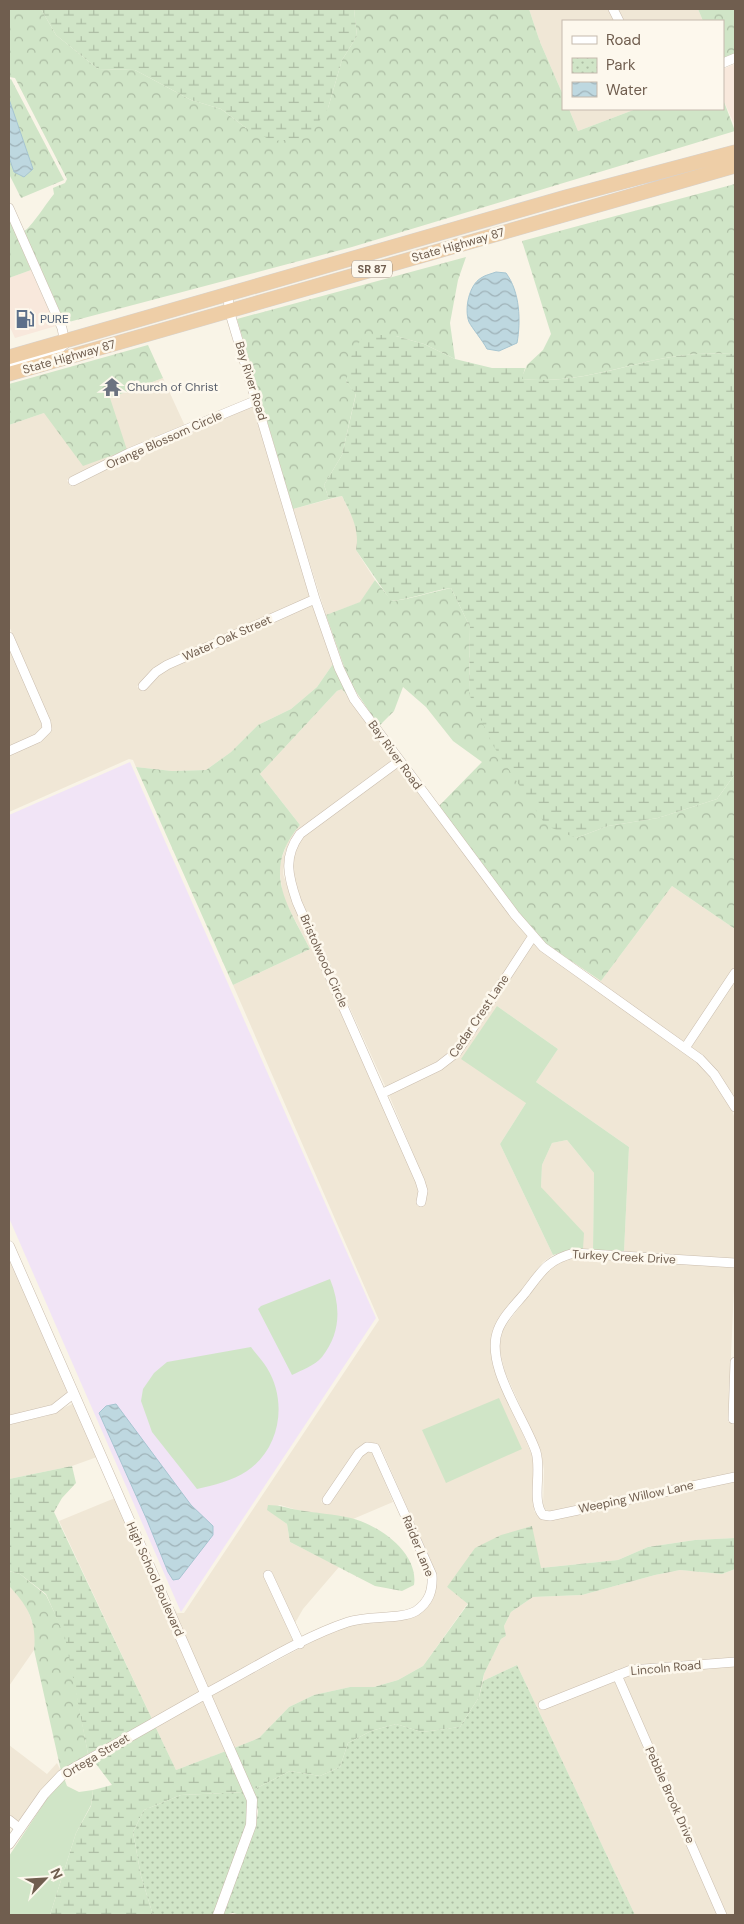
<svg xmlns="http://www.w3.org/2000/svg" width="744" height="1924" viewBox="0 0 744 1924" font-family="'DM Sans',sans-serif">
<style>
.residential{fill:#f0e7d6}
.commercial{fill:#f8e8dc}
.education{fill:#f1e4f6}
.grass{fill:#d0e5c7}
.forest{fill:url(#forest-crowns)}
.wetland{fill:url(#wetland-marsh)}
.park{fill:url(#park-dots)}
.water{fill:url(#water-waves);stroke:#a6c5d1}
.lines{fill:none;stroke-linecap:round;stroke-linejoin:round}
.minor-casing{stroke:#cabdae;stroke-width:10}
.tertiary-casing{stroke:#cabdae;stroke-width:11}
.trunk-casing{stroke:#d7d2ce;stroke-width:15}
.minor{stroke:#fff;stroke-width:9}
.tertiary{stroke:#fff;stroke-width:10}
.trunk{stroke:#eecea7;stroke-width:14}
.labels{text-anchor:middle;stroke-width:5;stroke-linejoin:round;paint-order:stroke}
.shield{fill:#fdf8ed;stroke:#9a8c7e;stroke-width:1}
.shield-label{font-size:11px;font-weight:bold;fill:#705e4f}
.street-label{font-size:12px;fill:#705e4f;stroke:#fdf8ed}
.service-label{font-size:12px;fill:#4e5e75;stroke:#fdf8ed;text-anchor:start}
.worship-label{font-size:12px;fill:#5b616d;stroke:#fdf8ed;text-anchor:start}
</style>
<defs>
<pattern id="forest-crowns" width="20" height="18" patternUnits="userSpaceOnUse" patternTransform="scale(1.25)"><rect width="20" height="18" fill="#d0e5c7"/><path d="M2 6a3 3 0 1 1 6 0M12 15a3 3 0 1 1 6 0" fill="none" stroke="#adbda4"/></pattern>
<pattern id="wetland-marsh" width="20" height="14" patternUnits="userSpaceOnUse" patternTransform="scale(1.25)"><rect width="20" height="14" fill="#d0e5c7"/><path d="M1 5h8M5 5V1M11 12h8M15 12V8" fill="none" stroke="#adbda4"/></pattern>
<pattern id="park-dots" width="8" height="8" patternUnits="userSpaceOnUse" patternTransform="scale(1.25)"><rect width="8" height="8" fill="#d0e5c7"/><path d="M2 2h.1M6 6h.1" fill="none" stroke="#adbda4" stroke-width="1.8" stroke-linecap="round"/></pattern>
<pattern id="water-waves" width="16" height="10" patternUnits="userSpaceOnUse" patternTransform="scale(1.25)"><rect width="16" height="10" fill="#bed8e0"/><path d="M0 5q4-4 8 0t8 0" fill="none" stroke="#9fb2b8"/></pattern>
</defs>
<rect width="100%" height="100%" fill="#f9f4e7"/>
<path class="residential" d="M 529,9 L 608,9 L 614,21 L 563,21 L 563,95 L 540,42 Z
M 618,9 L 698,9 L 703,21 L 623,21 Z
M 569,109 L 636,109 L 578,131 Z
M 163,378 L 185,426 L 127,450 L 67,480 L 70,486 L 131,457 L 254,405 L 310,597 L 153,670 L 137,687 L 144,691 L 159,675 L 169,669 L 312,604 L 333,664 L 317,687 L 291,709 L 258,725 L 231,752 L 206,770 L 172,771 L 136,767 L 133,760 L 129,759 L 9,812 L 9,755 L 39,742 L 51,729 L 50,720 L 9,626 L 9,425 L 44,413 L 110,398 Z
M 342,496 L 355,523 L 358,539 L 356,550 L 375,580 L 361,602 L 326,615 L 293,509 Z
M 9,648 L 42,723 L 42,728 L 36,735 L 9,747 Z
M 342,689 L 393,761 L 297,832 L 289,843 L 285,853 L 283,874 L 293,904 L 416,1182 L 418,1192 L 417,1206 L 425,1205 L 427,1191 L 424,1180 L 389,1095 L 441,1070 L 460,1054 L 534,943 L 540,950 L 697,1062 L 710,1077 L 731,1107 L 735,1119 L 735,1259 L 624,1252 L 629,1147 L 536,1082 L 558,1049 L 497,1006 L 526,1103 L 500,1144 L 553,1255 L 543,1262 L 501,1317 L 494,1329 L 491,1348 L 497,1375 L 532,1455 L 535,1471 L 534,1511 L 540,1518 L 735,1481 L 735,1538 L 695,1540 L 648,1547 L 618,1560 L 541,1568 L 447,1587 L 468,1603 L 423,1666 L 398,1680 L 374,1687 L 350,1687 L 314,1695 L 289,1707 L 259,1738 L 234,1748 L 211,1696 L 323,1636 L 351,1625 L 424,1609 L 436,1591 L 436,1574 L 433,1566 L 382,1450 L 377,1444 L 370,1442 L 355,1452 L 321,1502 L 328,1505 L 362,1455 L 368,1451 L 373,1454 L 393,1502 L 353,1519 L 297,1510 L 280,1505 L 268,1510 L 287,1524 L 290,1542 L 339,1567 L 303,1609 L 295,1623 L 271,1570 L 263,1573 L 294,1642 L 208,1689 L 174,1611 L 175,1609 L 177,1613 L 184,1613 L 379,1320 L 233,985 L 310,949 L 283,897 L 279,866 L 289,838 L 300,825 L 260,774 L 337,691 Z
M 398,767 L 528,937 L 454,1050 L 445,1058 L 386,1088 L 301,900 L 292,873 L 293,854 L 303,836 Z
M 672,886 L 735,929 L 735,966 L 684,1043 L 578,967 L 601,981 Z
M 735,981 L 735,1097 L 717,1072 L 690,1047 Z
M 567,1140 L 594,1173 L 593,1250 L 583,1249 L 541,1187 L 542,1165 L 552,1143 Z
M 9,1255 L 71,1396 L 52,1406 L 9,1416 Z
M 574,1257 L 735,1267 L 728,1422 L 735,1422 L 735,1474 L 551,1512 L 543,1508 L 544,1470 L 541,1452 L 505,1372 L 499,1347 L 502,1331 L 509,1321 L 550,1267 Z
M 74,1403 L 97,1457 L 72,1466 L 9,1479 L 9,1424 L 47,1416 Z
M 115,1498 L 200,1693 L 152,1719 L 59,1521 Z
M 735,1569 L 735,1658 L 631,1666 L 538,1703 L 541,1710 L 614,1680 L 718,1915 L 635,1915 L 517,1665 L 483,1681 L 484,1674 L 501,1639 L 506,1636 L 504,1626 L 511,1612 L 533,1597 L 582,1595 L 655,1575 L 680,1570 L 722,1574 Z
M 9,1586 L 25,1603 L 36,1632 L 34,1650 L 9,1686 Z
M 735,1666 L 735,1915 L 727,1915 L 623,1677 L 631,1674 Z
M 203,1700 L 226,1751 L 176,1770 L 155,1726 Z
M 9,1745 L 47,1774 L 57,1763 L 61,1771 L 19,1822 L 9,1815 Z"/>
<path class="commercial" d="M 735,64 L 735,126 L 723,99 L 723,69 Z
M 31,270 L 56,326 L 15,338 L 9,325 L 9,278 Z"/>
<path class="education" d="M 130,762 L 376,1318 L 181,1612 L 9,1218 L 9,815 Z"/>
<path class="grass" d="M 497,1006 L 558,1049 L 536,1082 L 629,1147 L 624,1252 L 593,1250 L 594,1173 L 567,1140 L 552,1143 L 542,1165 L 541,1187 L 584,1233 L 583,1249 L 574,1249 L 553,1255 L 500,1144 L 526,1103 L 461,1059 Z
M 330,1279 C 341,1306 341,1333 322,1357 C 314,1366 302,1370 292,1375 L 258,1309 L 261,1306 Z
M 251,1347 C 256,1354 263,1361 267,1368 C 288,1402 280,1449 247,1471 C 232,1481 214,1485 197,1489 L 152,1432 L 141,1401 L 143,1389 L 154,1373 L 167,1362 Z
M 499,1398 L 522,1449 L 446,1483 L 422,1430 Z
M 64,1778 L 67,1786 L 79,1792 L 93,1790 L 91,1805 L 76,1833 L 50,1915 L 9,1915 L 9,1856 L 54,1788 Z"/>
<path class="forest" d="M 9,9 L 41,9 L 56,35 L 98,69 L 135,70 L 191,100 L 221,109 L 246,128 L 328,108 L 342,60 L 357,36 L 354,9 L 529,9 L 540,42 L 563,95 L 563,109 L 569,109 L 578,131 L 636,109 L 723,109 L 723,99 L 735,131 L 352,247 L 65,323 L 24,231 C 31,228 47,202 54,194 L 53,188 L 65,183 L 67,179 L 15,78 L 9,77 Z
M 698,9 L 735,9 L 735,54 L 723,59 L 723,21 L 703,21 Z
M 11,79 L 64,180 L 21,198 L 9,174 L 9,80 Z
M 735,184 L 735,354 C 716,353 697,353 677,356 C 624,364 576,385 521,379 L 527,365 L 543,350 L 551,334 L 522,241 Z
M 9,218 L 31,270 L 9,278 Z
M 466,257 L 458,280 L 450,323 L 455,359 L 424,344 L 396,336 L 347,379 L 346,382 L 356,393 L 342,455 L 324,485 L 329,499 L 293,509 L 237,319 Z
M 148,345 L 163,378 L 110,398 L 127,450 L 83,466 L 44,413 L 9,425 L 9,384 Z
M 375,580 L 392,601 C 412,599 431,592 451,588 L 470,627 L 469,694 L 576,838 L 608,826 L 658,818 L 717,799 L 735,774 L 735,929 L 672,886 L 601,981 L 546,944 L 519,913 L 439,806 L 482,762 L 453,741 L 426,707 L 403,687 L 394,711 L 379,726 L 349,681 L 326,615 L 360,602 Z
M 333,664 L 349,698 L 342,689 L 337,691 L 260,774 L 300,825 C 261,871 287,904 310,949 L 233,985 L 136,767 L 172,771 L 206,770 L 231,752 L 258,725 L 291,709 L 317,687 Z
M 9,1571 L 20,1574 L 46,1595 L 66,1637 L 88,1754 L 61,1771 L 34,1650 C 37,1622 28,1606 9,1586 Z"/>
<path class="wetland" d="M 41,9 L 354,9 L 357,36 L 342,60 L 328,108 L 308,138 L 273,141 L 246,128 L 221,109 L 191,100 L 135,70 L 98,69 L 56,35 Z
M 365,334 L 396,336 L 424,344 L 455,359 L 492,368 L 525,368 L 522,379 C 576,385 625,364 677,356 C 697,353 716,353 735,354 L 735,774 L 717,799 L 658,818 L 608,826 L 576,838 L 552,828 L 543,821 L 494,747 L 469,694 L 470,627 L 451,588 C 430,591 412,599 391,601 L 356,550 C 360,530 351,514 342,496 L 329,499 L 324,485 L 342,455 L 356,394 L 346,382 L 352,353 Z
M 72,1466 L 76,1483 L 62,1498 L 54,1512 L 152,1719 L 88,1754 L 65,1637 L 46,1594 L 20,1574 L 9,1571 L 9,1479 Z
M 268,1505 C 279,1505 287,1508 298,1510 C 315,1513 334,1514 351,1518 C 379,1525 419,1553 414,1585 L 402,1591 L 375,1586 L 290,1542 L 287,1524 L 267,1510 Z
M 532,1526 L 541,1568 L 618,1560 L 648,1547 L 695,1540 L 735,1538 L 735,1569 L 722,1574 L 680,1570 L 655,1575 L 582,1595 L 533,1597 L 511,1612 L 504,1626 L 506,1636 L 501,1639 L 484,1674 L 479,1697 L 460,1727 L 422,1732 L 396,1724 L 371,1731 L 348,1743 L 340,1767 L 320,1776 L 290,1771 L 253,1790 L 234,1748 L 259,1738 L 289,1707 L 314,1695 L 350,1687 L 374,1687 L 398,1680 L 423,1666 L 468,1604 L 447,1587 L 475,1548 L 501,1535 Z
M 155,1726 L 176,1770 L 226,1751 L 245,1792 L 181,1795 L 144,1810 L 133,1832 L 141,1876 L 153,1915 L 50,1915 L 76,1833 L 91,1806 L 93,1790 L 112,1785 L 93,1760 Z"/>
<path class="park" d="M 517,1665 L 635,1915 L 241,1915 L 233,1913 L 222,1915 L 256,1826 L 258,1811 L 253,1790 L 290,1771 L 320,1776 L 340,1767 L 348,1743 L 371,1731 L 396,1724 L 422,1732 L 460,1727 L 479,1697 L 483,1681 Z
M 245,1792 C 256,1825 226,1883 214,1915 L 153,1915 L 141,1876 L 133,1832 L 144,1810 L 181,1795 Z"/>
<path class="water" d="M 9,99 L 33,169 L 24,177 L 14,172 L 9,157 Z
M 496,272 L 506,273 C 520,292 521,321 517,343 L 499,351 L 487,349 C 483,341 472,328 469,322 C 464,309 469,285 481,278 C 485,275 491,274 496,272 Z
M 116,1404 L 191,1505 L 213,1526 L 213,1535 L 179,1579 L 173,1580 L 168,1572 L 147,1520 L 99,1413 L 106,1406 Z"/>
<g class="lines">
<g class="minor-casing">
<path id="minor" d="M 613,9 L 619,21
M 723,63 L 735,58
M 9,208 L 62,328 L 65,344 L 56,352 L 9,366
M 228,294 L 229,310 L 315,599 L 339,668 L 354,699 L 515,915 L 543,947 L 700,1059 L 714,1074 L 735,1107
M 73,481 L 129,453 L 257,400
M 9,637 L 46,722 L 47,729 L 38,738 L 9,751
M 143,686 L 156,672 L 167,665 L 315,599
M 399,761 L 300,834 C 283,857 288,876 297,902 L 420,1181 L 423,1191 L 421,1202
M 685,1048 L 735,973
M 383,1093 L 439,1066 L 457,1052 L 533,936
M 735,1263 L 574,1253 C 547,1260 541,1272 525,1293 C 516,1304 503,1316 498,1330 C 484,1365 525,1419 536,1452 C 542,1471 531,1502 543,1515 L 550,1516 L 735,1477
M 733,1419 L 735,1362
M 9,1420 L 54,1409 L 73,1394
M 268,1575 L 300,1644
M 617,1675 L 722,1915
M 205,1694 C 251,1670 300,1638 348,1622 C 368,1615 400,1620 416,1611 C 429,1602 433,1591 432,1575 L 375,1448 L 367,1447 L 359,1453 L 327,1500
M 543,1705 L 631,1670 L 735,1662
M 9,1820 L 19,1828"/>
</g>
<g class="tertiary-casing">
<path id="tertiary" d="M 9,1246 L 252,1800 L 251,1825 L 218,1915
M 9,1844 L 44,1794 L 62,1775 L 205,1694"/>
</g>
<g class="trunk-casing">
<path id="trunk" d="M 9,357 L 566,197 L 735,152
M 9,374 L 735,166"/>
</g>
<use href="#minor" class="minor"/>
<use href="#tertiary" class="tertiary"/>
<use href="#trunk" class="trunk"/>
</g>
<defs>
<g id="fuel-bare" transform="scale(1.5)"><path d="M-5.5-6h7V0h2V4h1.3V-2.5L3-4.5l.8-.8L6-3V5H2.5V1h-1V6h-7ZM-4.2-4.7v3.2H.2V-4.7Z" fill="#5c6f8a" stroke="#fdf8ed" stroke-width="2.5" paint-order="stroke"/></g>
<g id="temple-bare" transform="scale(1.5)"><path d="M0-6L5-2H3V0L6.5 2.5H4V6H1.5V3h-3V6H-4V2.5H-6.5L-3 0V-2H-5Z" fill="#6b7280" stroke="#fdf8ed" stroke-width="2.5" paint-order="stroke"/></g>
</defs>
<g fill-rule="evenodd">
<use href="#fuel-bare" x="25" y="319"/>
<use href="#temple-bare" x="112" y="387"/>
</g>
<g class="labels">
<rect class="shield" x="352" y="260.5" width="40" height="17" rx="4"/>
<g class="shield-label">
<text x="372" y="273">SR 87</text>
</g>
<g class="street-label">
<text transform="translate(458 245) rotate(-16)" y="4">State Highway 87</text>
<text transform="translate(69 357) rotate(-16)" y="4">State Highway 87</text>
<text transform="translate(251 381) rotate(73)" y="4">Bay River Road</text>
<text transform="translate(164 440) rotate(-24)" y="4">Orange Blossom Circle</text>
<text transform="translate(227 638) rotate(-24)" y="4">Water Oak Street</text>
<text transform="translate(395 755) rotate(54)" y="4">Bay River Road</text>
<text transform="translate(324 961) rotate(66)" y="4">Bristolwood Circle</text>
<text transform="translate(479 1016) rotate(-56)" y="4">Cedar Crest Lane</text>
<text transform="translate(624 1257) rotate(3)" y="4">Turkey Creek Drive</text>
<text transform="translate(636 1497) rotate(-12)" y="4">Weeping Willow Lane</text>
<text transform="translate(418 1546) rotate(68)" y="4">Raider Lane</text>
<text transform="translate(155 1579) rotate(66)" y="4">High School Boulevard</text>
<text transform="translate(666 1668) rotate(-5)" y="4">Lincoln Road</text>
<text transform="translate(96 1756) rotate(-31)" y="4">Ortega Street</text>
<text transform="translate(670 1795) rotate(66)" y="4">Pebble Brook Drive</text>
</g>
<g class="service-label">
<text x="40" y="323">PURE</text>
</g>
<g class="worship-label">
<text x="127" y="391">Church of Christ</text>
</g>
</g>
<rect width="744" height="1924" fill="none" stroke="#705e4f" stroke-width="20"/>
<rect x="562" y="20" width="162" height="90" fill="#fdf8ed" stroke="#c5baae"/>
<rect x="572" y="36" width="25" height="8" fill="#ffffff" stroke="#c5baae"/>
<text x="606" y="45" font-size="15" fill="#705e4f">Road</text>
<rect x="572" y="58" width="25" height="15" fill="url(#park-dots)" stroke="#c5baae"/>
<text x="606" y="70" font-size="15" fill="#705e4f">Park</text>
<rect x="572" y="82" width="25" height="15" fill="url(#water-waves)" stroke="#c5baae"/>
<text x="606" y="95" font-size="15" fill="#705e4f">Water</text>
<g transform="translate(45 1879) rotate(65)" stroke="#fdf8ed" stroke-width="4" paint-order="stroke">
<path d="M0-4L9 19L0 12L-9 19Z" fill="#705e4f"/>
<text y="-8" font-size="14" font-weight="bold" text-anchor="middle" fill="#705e4f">N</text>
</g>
</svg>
